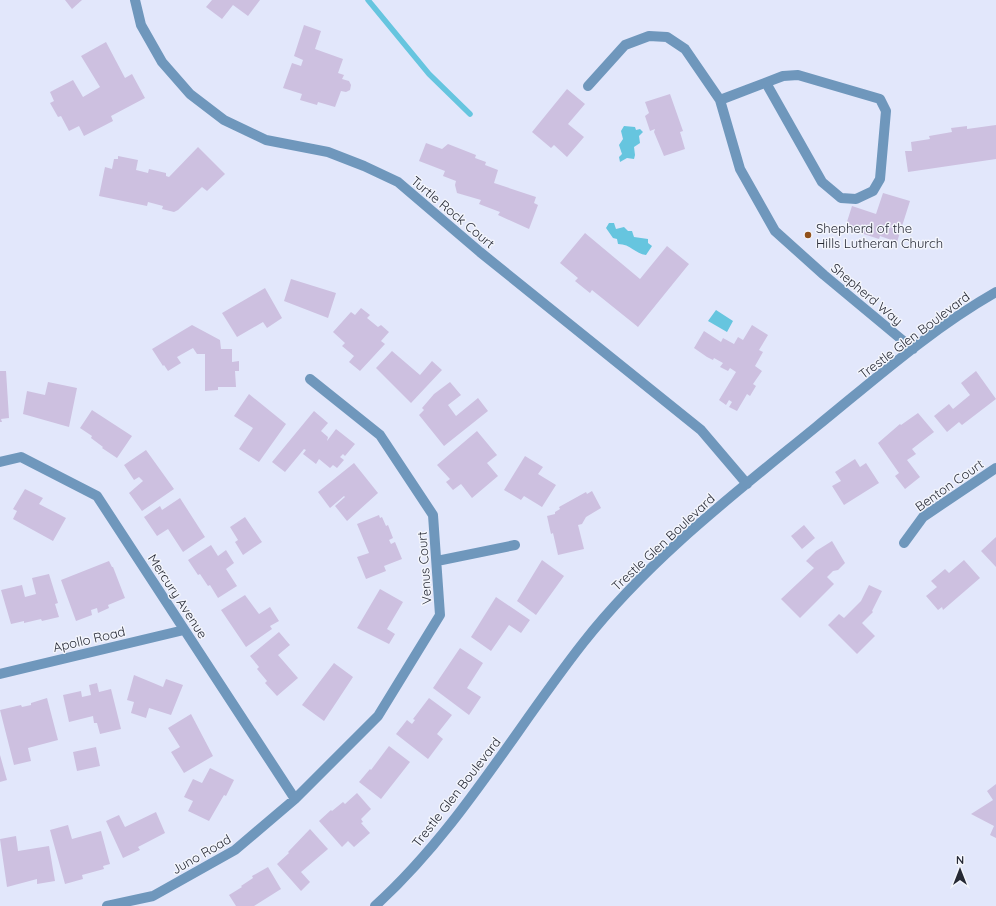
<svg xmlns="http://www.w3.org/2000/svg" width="996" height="906" viewBox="0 0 996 906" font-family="Quicksand,sans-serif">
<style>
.water{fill:#66c5df}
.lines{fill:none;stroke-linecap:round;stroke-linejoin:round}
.stream{stroke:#66c5df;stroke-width:5.5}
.building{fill:#cdc0e0}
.minor{stroke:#6f97bc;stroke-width:10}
.poi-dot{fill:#91511a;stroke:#f3f5fc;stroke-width:1.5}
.labels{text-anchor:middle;stroke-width:3;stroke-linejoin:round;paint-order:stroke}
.street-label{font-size:13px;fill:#262935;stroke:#f3f5fc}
.poi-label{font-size:13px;fill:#262935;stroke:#f3f5fc;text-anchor:start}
</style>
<rect width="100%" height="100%" fill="#e2e7fb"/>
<path class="water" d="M 624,126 L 635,127 L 636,130 L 640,129 L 643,132 L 639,136 L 640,143 L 634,147 L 635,155 L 634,159 L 627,158 L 620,162 L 619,157 L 622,154 L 619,145 L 623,139 L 621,131 Z
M 609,223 L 614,223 L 616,229 L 624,227 L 628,231 L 632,231 L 634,237 L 648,239 L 648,243 L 652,246 L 646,255 C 635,254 631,244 618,244 L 617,239 L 613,238 L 606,228 Z
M 716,310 L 733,321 L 727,332 L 708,321 Z"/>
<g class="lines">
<path class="stream" d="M 368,0 L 429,74 L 470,114"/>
</g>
<path class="building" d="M 65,0 L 82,0 L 72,9 Z
M 212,0 L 260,0 L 248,16 L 233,5 L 222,19 L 206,7 Z
M 304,25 L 321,31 L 315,49 L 343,59 L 338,73 L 344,75 L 342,79 L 349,81 L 351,85 L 350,90 L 346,92 L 341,91 L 335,107 L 318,102 L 317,105 L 300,100 L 302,94 L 283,88 L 292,63 L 301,66 L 303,60 L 294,56 Z
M 106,42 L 125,78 L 132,74 L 145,98 L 111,116 L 113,121 L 84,136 L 79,126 L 69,131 L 61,116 L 58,117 L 50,103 L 54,101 L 50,92 L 73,80 L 83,97 L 100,87 L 81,56 Z
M 567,89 L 585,104 L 568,124 L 584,137 L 567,157 L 554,145 L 551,148 L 532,132 Z
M 670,94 L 683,131 L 680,132 L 685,149 L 664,156 L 654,132 L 655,129 L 650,131 L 645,116 L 649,113 L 645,102 Z
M 996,125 L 996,159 L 908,172 L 905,151 L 912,151 L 911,142 L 930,139 L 929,136 L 952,132 L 951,128 L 967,126 L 967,129 Z
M 426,143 L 442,149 L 448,144 L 476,155 L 475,158 L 486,162 L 485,165 L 498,170 L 494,183 L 536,197 L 534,203 L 538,205 L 529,229 L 498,215 L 500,212 L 479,204 L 481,200 L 457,193 L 455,185 L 456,181 L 443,176 L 445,171 L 419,161 Z
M 198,147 L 225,174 L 207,191 L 202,187 L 178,210 L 174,212 L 162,209 L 163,206 L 148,202 L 147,206 L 99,196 L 105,167 L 112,169 L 114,159 L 118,159 L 118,156 L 138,160 L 136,170 L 148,173 L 149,169 L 166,173 L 166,176 L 169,177 Z
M 883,193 L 910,201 L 897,242 L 880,236 L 879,239 L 845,228 L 852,206 L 876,214 Z
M 585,233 L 640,279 L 667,246 L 689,264 L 638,327 L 592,290 L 590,293 L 575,281 L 578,278 L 560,263 Z
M 291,279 L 336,293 L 328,318 L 284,301 Z
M 265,288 L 282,318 L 267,328 L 263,322 L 237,337 L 222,313 Z
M 361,308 L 370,315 L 367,318 L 378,327 L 381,325 L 389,332 L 381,341 L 385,344 L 360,371 L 349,362 L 354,356 L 342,346 L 345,343 L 333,332 L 351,312 L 355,315 Z
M 192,325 L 220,340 L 221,349 L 232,349 L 232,362 L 239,361 L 239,371 L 235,371 L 236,387 L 218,387 L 218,390 L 205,391 L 205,354 L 197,354 L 193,348 L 177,357 L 181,363 L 168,371 L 164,365 L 163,366 L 152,349 Z
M 752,325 L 768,335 L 759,350 L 763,352 L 755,366 L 762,371 L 753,384 L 756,386 L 750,396 L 747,394 L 737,411 L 729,407 L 732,402 L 729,400 L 726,405 L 719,400 L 736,372 L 730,368 L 728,371 L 720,367 L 723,363 L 714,358 L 713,360 L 707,357 L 694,348 L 704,331 L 721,342 L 723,338 L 734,344 L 738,337 L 743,340 Z
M 392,351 L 420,375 L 432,361 L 442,370 L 411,403 L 376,368 Z
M 0,371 L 6,371 L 9,418 L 1,419 L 2,422 L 0,422 Z
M 976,371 L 996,399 L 962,425 L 959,422 L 947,432 L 934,416 L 949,404 L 953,409 L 970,395 L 961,383 Z
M 48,382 L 77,388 L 69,427 L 23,414 L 27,391 L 45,395 Z
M 450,382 L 461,395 L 448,405 L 456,416 L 478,398 L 488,411 L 444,446 L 419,415 L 424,410 L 422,408 L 434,394 Z
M 249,394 L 286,424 L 259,462 L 239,449 L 253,428 L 234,416 Z
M 92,410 L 132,436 L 117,458 L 102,448 L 103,447 L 91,438 L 92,436 L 80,428 Z
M 314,411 L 328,423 L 321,431 L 328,437 L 327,441 L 336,429 L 355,444 L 345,456 L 343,454 L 340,457 L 344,460 L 337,468 L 333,465 L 330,468 L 319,459 L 316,464 L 303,454 L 306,450 L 304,449 L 285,472 L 272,462 Z
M 918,413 L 934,432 L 912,449 L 916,454 L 907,460 L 920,477 L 905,489 L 895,476 L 899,473 L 878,443 L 900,424 L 901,425 Z
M 477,431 L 497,455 L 487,463 L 498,476 L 472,498 L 461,484 L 453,490 L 446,482 L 450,479 L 437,465 Z
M 146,450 L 174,489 L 142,511 L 129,493 L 143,481 L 139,477 L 134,480 L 124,465 Z
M 525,456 L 543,467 L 538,474 L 556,485 L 542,507 L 524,496 L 521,500 L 504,490 Z
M 855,459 L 860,467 L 866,463 L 879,483 L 844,505 L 832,486 L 841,481 L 835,472 Z
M 354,463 L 378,493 L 347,521 L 335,506 L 345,497 L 344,496 L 330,508 L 318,492 Z
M 25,489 L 43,498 L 39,504 L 66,518 L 53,541 L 13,519 L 17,511 L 13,509 Z
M 592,491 L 601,508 L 586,517 L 582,524 L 578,525 L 584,549 L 558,555 L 553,533 L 551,534 L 547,516 L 555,514 L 555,512 L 560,509 L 559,507 L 586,492 L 587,494 Z
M 180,498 L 205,537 L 183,552 L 168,529 L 157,536 L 144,517 L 160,506 L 162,510 Z
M 379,515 L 380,518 L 382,517 L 386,526 L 388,525 L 393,538 L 389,540 L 391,544 L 395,542 L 402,559 L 384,566 L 386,571 L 366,579 L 357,557 L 369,553 L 357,524 Z
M 245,517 L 262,542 L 243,555 L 235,542 L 238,540 L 230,527 Z
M 804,525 L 815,538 L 802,549 L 791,536 Z
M 996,537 L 996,567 L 981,551 Z
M 832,541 L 845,563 L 838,570 L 833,571 L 827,577 L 834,584 L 800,618 L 781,599 L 814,568 L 806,561 L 816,551 Z
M 211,545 L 218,556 L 226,550 L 234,563 L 226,569 L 237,586 L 218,598 L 210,585 L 208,586 L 200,574 L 198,575 L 188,560 Z
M 542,560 L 564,576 L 536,615 L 517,601 Z
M 964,560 L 980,578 L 943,610 L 942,607 L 938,610 L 926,596 L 937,587 L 931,581 L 945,569 L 949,573 Z
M 109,561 L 112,567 L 113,567 L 125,598 L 108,605 L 109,608 L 98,613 L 97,608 L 91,610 L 92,615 L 76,621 L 61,580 Z
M 49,574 L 58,603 L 55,604 L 59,617 L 42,621 L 41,619 L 24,623 L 24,621 L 11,624 L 1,590 L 22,585 L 25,597 L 36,594 L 32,578 Z
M 869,585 L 882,591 L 872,611 L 873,612 L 862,623 L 875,636 L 857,654 L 828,625 L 839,614 L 844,618 L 861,601 Z
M 380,589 L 403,602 L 387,629 L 395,634 L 389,644 L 357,628 Z
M 245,595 L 259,614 L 270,607 L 279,621 L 270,626 L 272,629 L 246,647 L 221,610 Z
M 496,597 L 530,620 L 521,633 L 509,625 L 491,651 L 471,637 Z
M 279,632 L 290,645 L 278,655 L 298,678 L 277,696 L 265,683 L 267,681 L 257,669 L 259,667 L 250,656 Z
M 460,648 L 483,663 L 467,688 L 481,697 L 469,715 L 433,688 Z
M 334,663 L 353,677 L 324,721 L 302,705 Z
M 134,675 L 163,687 L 166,679 L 183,685 L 171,715 L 149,708 L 146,718 L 131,713 L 134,702 L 127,700 Z
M 97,683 L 99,692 L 111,689 L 121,729 L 100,734 L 97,723 L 94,723 L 93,716 L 69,722 L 63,695 L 81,691 L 82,697 L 91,695 L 89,685 Z
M 47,698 L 58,740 L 28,748 L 31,761 L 14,765 L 0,710 L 21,705 L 22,707 L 31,705 L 31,703 Z
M 429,698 L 452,715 L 437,734 L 443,739 L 428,759 L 396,734 L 407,720 L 412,724 L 415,720 L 413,719 Z
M 191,714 L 213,756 L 184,773 L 171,752 L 180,747 L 168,728 Z
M 389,746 L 410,762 L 381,799 L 359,782 L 370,769 L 371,770 Z
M 96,747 L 100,766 L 77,771 L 73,752 Z
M 0,755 L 7,780 L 0,782 Z
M 210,768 L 234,780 L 226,796 L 224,795 L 209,821 L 188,811 L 193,801 L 184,797 L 193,779 L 202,783 Z
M 996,784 L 996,838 L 990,835 L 994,826 L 971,814 L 993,800 L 987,791 Z
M 357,793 L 371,809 L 361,819 L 363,822 L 361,823 L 370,833 L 354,847 L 348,841 L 342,847 L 319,821 L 331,810 L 332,811 L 343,802 L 345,804 Z
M 156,812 L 165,833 L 138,847 L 140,850 L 123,858 L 106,821 L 119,815 L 125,827 Z
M 68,825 L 72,839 L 101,831 L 110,864 L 103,866 L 104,869 L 82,875 L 83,879 L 65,884 L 50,830 Z
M 310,829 L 328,849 L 301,872 L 310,882 L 301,891 L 277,864 L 289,853 L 288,852 Z
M 16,836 L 18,851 L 49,846 L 55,881 L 37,884 L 37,879 L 7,887 L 0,839 Z
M 268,867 L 281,889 L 254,906 L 236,906 L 229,895 L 242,887 L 241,886 L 253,878 L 252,876 Z"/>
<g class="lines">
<path class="minor" d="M 135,0 L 141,25 L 162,62 L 190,94 L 224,120 L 266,140 L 328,152 L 364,166 L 398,182 L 480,252 L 701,430 L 747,484
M 766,83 L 822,182 L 841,198 L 856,199 L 873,191 L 880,179 L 886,111 L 880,99 L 798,75 L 783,76 L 720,100 L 740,169 L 775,231 L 824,275 L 913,349
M 588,86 L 625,45 L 649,36 L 667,37 L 685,49 L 720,100
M 0,462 L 21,457 L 97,496 L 295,799
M 904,543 L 923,517 L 996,468
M 437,561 L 515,545
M 0,674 L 184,630
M 107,906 L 153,896 L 235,850 L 295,799 L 378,716 L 440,615 L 433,515 L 380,435 L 310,379
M 375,906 C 458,831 514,731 583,643 C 649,559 734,494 816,427 C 874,380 931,329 996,292"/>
</g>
<circle class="poi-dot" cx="808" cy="235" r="4"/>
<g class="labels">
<g class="street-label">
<text transform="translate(453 212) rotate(40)" y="5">Turtle Rock Court</text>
<text transform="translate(867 294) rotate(40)" y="5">Shepherd Way</text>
<text transform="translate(914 335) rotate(-37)" y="5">Trestle Glen Boulevard</text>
<text transform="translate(949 485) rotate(-35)" y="5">Benton Court</text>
<text transform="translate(663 542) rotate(-43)" y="5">Trestle Glen Boulevard</text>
<text transform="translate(424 568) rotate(-94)" y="5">Venus Court</text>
<text transform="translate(178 596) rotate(57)" y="5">Mercury Avenue</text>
<text transform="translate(89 639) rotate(-13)" y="5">Apollo Road</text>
<text transform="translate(456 792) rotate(-52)" y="5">Trestle Glen Boulevard</text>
<text transform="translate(201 854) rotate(-30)" y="5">Juno Road</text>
</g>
<g class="poi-label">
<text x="816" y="233">Shepherd of the<tspan x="816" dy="15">Hills Lutheran Church</tspan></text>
</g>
</g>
<g transform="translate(960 870)" stroke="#f3f5fc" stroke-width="3" paint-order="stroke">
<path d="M0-3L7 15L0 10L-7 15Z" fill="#262935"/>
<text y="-6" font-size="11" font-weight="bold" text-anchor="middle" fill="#262935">N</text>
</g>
</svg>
